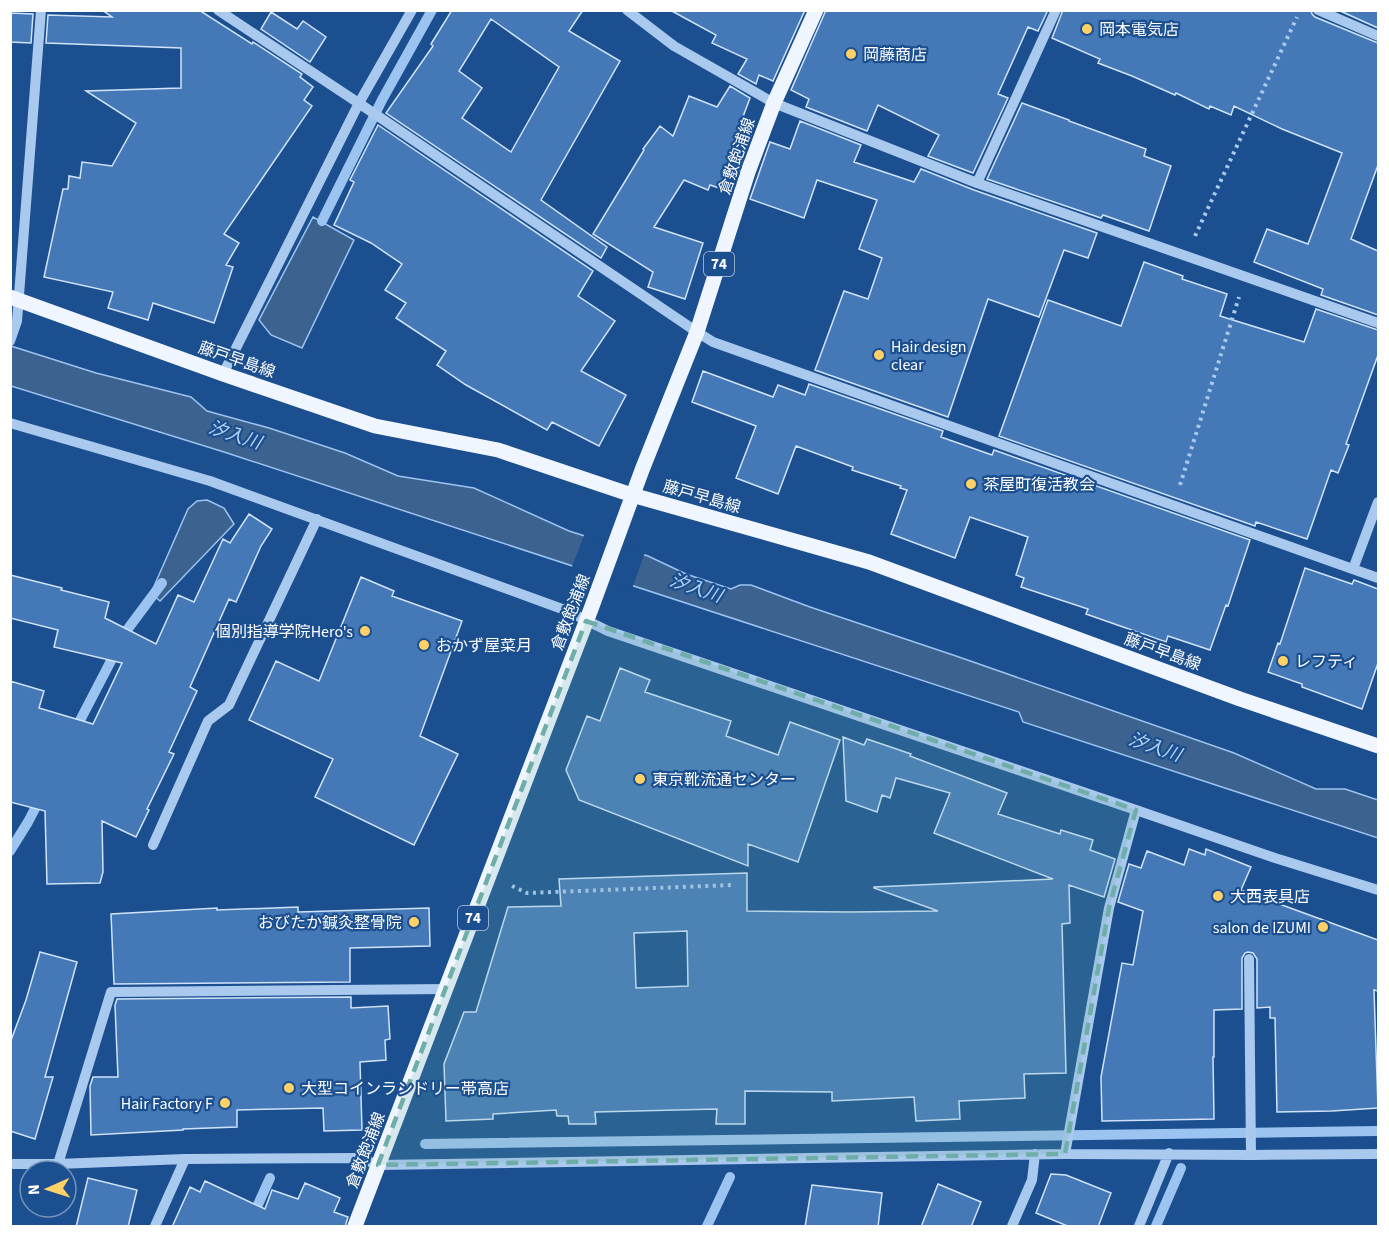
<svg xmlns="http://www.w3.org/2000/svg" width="1389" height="1237" viewBox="0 0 1389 1237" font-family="'Source Sans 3','Noto Sans JP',sans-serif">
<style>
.water{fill:#3c6290;stroke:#9cc4f0;stroke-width:1.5}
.pier{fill:#1b4f8f}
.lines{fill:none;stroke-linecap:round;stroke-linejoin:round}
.stream{stroke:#9cc4f0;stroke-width:10}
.building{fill:#4478b7;stroke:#cfe3fa;stroke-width:1.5;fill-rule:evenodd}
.path{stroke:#a9c9ee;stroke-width:4;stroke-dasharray:3 4.5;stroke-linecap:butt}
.minor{stroke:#a9c9ee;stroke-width:10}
.major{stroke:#f0f6ff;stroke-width:15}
.marked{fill:#6fada8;fill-opacity:0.2;stroke:#6fada8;stroke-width:4.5;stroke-dasharray:12 8;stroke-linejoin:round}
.poi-dot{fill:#ffd166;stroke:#1b4f8f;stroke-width:2}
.labels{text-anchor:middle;stroke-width:4.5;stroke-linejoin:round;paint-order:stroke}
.shield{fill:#1b4f8f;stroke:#bbcadd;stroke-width:1.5}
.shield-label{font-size:15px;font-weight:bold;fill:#fff}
.poi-label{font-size:16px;fill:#fff;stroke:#1b4f8f;text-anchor:start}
.street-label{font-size:16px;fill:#fff;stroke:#1b4f8f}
.water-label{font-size:18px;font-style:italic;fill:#b5d3f5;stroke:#1b4f8f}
</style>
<rect width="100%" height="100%" fill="#1b4f8f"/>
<path class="water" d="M 313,217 L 354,240 L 302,348 L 271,335 L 259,320 Z
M 11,346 L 96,373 L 191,397 L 207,411 L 269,428 L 345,453 L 398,476 L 474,488 L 569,531 L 648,556 L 686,574 L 731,589 L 740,585 L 751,585 L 810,607 L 956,656 L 1234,753 L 1316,789 L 1345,789 L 1378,800 L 1378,838 L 1023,722 L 1019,712 L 224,452 L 11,386 Z
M 207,500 L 224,508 L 234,524 L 160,601 L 151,593 L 188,509 L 197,501 Z"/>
<path class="pier" d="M 585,533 L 645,552 L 632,589 L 571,569 Z"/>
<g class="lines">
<path class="stream" d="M 322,221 L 382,100 L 432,10
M 74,732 L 127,630 L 162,583
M 10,851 L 28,822 L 41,797
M 425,1144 C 743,1138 1061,1136 1378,1131
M 252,1218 L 270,1178
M 707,1226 L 730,1177
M 1156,1226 L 1181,1168"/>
</g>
<path class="building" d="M 102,10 L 199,10 L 252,44 L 253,42 L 302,74 L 300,77 L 313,87 L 304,100 L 312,106 L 224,234 L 239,243 L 226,265 L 233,267 L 214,323 L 153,303 L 148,320 L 108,308 L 113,292 L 44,277 L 63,189 L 68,189 L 69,176 L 80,178 L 82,162 L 112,166 L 136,123 L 86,91 L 181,88 L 181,48 L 46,43 L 48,15 L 112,17 Z
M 452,10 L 583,10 L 569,31 L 620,61 L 541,200 L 607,247 L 601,258 L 386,113 L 433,46 L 431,44 ZM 491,19 L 559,67 L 511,152 L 462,118 L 482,88 L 459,71 Z
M 670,10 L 805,10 L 773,81 L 759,75 L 756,84 L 738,74 L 747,59 L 712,43 L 716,35 Z
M 826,10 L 1048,10 L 1038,31 L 1028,27 L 998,94 L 1008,98 L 973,173 L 928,156 L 939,135 L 878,105 L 867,131 L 806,107 L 809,99 L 791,90 Z
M 1063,10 L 1311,10 L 1312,14 L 1315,17 L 1378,43 L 1378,165 L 1351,239 L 1378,251 L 1378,315 L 1321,295 L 1323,289 L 1254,262 L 1267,229 L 1308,244 L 1342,153 L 1282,129 L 1234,106 L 1231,115 L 1210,106 L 1209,109 L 1176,93 L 1175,95 L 1132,76 L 1098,63 L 1100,59 L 1052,38 Z
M 1338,10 L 1378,10 L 1378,28 Z
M 271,12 L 297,29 L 303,21 L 326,37 L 310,62 L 261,29 Z
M 10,13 L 33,14 L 31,43 L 10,42 Z
M 730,86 L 750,98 L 738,130 L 751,135 L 731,192 L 710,185 L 708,190 L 684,180 L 654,227 L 703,243 L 685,299 L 648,287 L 653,272 L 593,234 L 644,150 L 643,149 L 660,126 L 673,136 L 689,96 L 717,107 Z
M 1022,103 L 1069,120 L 1069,121 L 1146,149 L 1144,156 L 1171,166 L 1149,231 L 1103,215 L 1101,218 L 987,179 Z
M 800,121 L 861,145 L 854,162 L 914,182 L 921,169 L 974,190 L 1097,233 L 1088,258 L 1064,250 L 1039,317 L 988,299 L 948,417 L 815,370 L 844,291 L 868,299 L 882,258 L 859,249 L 877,200 L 817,180 L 804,218 L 750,199 L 770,142 L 790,149 Z
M 378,125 L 593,271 L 578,296 L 615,321 L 581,371 L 626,395 L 599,446 L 552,422 L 547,430 L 466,385 L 437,365 L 446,351 L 396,318 L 406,303 L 385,290 L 402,264 L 371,243 L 334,225 L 354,182 L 350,180 Z
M 1144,262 L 1183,276 L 1182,279 L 1227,294 L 1220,316 L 1304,342 L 1316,309 L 1378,330 L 1378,355 L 1346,444 L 1349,445 L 1338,473 L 1331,470 L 1307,539 L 1256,522 L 1255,526 L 999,436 L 1048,300 L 1121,326 Z
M 703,371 L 773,397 L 778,385 L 805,395 L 809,384 L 943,431 L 941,437 L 992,455 L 994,450 L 1250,540 L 1228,606 L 1226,605 L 1210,650 L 1168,636 L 1166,642 L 1086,614 L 1088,609 L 1021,587 L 1024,578 L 1016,575 L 1028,537 L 970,517 L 955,558 L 891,534 L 907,490 L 900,488 L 901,486 L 852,470 L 853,467 L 796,446 L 778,494 L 736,478 L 756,426 L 692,402 Z
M 249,514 L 272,529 L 261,546 L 236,602 L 229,599 L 190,687 L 197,691 L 169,752 L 174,754 L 147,809 L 149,810 L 136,837 L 102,821 L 103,872 L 100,883 L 47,884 L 45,811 L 10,802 L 10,681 L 44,691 L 39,708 L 93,724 L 122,663 L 54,647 L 58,630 L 10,618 L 10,575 L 62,588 L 61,590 L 109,602 L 105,618 L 156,644 L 178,595 L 194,602 L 223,539 L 230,543 Z
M 1305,568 L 1352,584 L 1354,580 L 1378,589 L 1378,663 L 1362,709 L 1302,687 L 1302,684 L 1268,672 L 1278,643 L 1280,644 Z
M 361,577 L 394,591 L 392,596 L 462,621 L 420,736 L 458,754 L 414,845 L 315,797 L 333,759 L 249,720 L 276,661 L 319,681 Z
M 620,668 L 650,680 L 645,692 L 731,721 L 726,736 L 778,755 L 790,722 L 840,740 L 798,862 L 748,844 L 748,866 L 579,800 L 566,770 L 587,716 L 600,721 Z
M 843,737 L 864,745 L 867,739 L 911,754 L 910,756 L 1007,793 L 998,814 L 1060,834 L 1061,830 L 1093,840 L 1090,850 L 1115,859 L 1104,897 L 1069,885 L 1070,923 L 1062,924 L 1066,1073 L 1024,1074 L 1025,1098 L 959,1101 L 960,1119 L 916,1121 L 914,1097 L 832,1101 L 832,1092 L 745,1091 L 745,1124 L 716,1124 L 717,1109 L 595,1112 L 596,1124 L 569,1124 L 568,1116 L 557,1116 L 556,1110 L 493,1114 L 493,1119 L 446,1121 L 444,1064 L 464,1012 L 476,1012 L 508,907 L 561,906 L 559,879 L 747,873 L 747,911 L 850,912 L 938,911 L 874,888 L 874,887 L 1053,879 L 934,833 L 950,793 L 896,778 L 890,798 L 882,795 L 877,812 L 846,801 ZM 687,931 L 688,986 L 636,988 L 634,933 Z
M 1189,849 L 1205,855 L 1206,849 L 1251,867 L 1241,890 L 1378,940 L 1378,991 L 1374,990 L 1378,1108 L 1332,1111 L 1277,1112 L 1275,1018 L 1270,1018 L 1270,1007 L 1257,1008 L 1257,959 L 1253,953 L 1248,952 L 1245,953 L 1242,958 L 1242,1009 L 1214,1010 L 1214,1057 L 1213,1057 L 1214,1119 L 1102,1121 L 1101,1077 L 1122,963 L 1133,965 L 1143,911 L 1118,902 L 1129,864 L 1141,868 L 1147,851 L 1184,865 Z
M 298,907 L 298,912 L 429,908 L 430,946 L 350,948 L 350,982 L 114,984 L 111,914 L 217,908 L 217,910 Z
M 40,952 L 77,962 L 45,1077 L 53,1077 L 35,1139 L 10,1131 L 10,1043 L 26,1000 Z
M 351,997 L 351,1008 L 388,1006 L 390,1039 L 385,1040 L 386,1060 L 360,1062 L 362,1130 L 324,1131 L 323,1108 L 237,1110 L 237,1127 L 183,1129 L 183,1130 L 91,1135 L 90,1086 L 93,1077 L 118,1077 L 115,1005 L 117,999 Z
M 1051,1174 L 1066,1175 L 1111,1193 L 1098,1227 L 1070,1227 L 1036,1213 Z
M 88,1178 L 137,1190 L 128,1227 L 76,1227 Z
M 205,1181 L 265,1209 L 272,1190 L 298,1199 L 305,1183 L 340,1198 L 334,1212 L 348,1217 L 345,1227 L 172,1227 L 190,1187 L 200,1192 Z
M 938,1184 L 981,1202 L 971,1227 L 921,1227 Z
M 812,1185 L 882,1193 L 878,1227 L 805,1227 Z"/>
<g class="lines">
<path class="path" d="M 1195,236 L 1297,17
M 1180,485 L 1239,297
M 512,886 L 527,893 L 732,885"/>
<path class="minor" d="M 218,10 L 363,106 L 697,332 L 713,342 L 1378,578
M 627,10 L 674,46 L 774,103 L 977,183 L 1378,323
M 1318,10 L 1378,36
M 977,183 L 1056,10
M 10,341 L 17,321 L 41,10
M 223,374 L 359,103 L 412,10
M 10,423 L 210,481 L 565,610 L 608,631 L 1136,810 L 1275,858 L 1378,890
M 1353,569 L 1378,502
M 153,845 L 208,721 L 229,705 L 317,519
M 1249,959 L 1251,1155
M 1065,1154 L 1109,908 L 1136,810
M 10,1164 L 58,1164 L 185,1159 L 359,1158 L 378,1165 L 1065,1154 L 1251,1155 L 1378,1154
M 58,1164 L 111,992 L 446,989
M 155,1226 L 185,1159
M 1012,1226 L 1032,1180 L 1035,1154
M 1139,1226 L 1169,1153"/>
<path class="major" d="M 10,297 L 223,374 L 375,426 L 498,450 L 632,495 L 869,562 L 1240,699 L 1378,746
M 355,1226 L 591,609 L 642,470 L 697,332 L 748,172 L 774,103 L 816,10"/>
</g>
<path class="marked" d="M 586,621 L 1136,810 L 1109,908 L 1065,1154 L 378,1165 Z"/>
<g class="poi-dot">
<circle cx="1087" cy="29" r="6"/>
<circle cx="851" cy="54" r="6"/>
<circle cx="879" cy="355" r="6"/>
<circle cx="971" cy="484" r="6"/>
<circle cx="365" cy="631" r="6"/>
<circle cx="424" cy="645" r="6"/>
<circle cx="1283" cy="661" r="6"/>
<circle cx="640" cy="779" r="6"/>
<circle cx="1218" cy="896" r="6"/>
<circle cx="414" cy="922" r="6"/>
<circle cx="1323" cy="927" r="6"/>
<circle cx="289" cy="1088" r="6"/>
<circle cx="225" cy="1103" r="6"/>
</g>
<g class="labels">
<g class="shield">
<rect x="704" y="252" width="30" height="24" rx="4.5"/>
<rect x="458" y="906" width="30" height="24" rx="4.5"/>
</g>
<g class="shield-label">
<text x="719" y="269">74</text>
<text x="473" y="923">74</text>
</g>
<g class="poi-label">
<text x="1099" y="35">岡本電気店</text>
<text x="863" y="60">岡藤商店</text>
<text x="891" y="352">Hair design<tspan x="891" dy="18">clear</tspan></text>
<text x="983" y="490">茶屋町復活教会</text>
<text x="353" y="637" text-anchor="end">個別指導学院Hero's</text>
<text x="436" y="651">おかず屋菜月</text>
<text x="1295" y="667">レフティ</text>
<text x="652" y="785">東京靴流通センター</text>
<text x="1230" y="902">大西表具店</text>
<text x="402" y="928" text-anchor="end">おびたか鍼灸整骨院</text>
<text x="1311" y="933" text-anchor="end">salon de IZUMI</text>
<text x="301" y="1094">大型コインランドリー帯高店</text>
<text x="213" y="1109" text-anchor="end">Hair Factory F</text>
</g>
<g class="street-label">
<text transform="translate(736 156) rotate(-71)" y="6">倉敷飽浦線</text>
<text transform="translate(237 359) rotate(19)" y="6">藤戸早島線</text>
<text transform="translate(702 496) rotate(16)" y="6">藤戸早島線</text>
<text transform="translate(570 612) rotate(-69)" y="6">倉敷飽浦線</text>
<text transform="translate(1163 651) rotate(20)" y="6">藤戸早島線</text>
<text transform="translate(365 1150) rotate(-69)" y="6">倉敷飽浦線</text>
</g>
<g class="water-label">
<text transform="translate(235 435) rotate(18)" y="6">汐入川</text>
<text transform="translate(696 588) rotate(19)" y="6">汐入川</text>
<text transform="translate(1155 747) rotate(19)" y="6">汐入川</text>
</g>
</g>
<rect width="1389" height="1237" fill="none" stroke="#ffffff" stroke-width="24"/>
<g transform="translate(48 1189) rotate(267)"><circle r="28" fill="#1b4f8f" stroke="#7695bc" stroke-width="1.5"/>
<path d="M0-4.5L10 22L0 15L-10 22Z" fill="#ffd166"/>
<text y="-9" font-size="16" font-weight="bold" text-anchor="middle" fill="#ffffff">N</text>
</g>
</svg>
